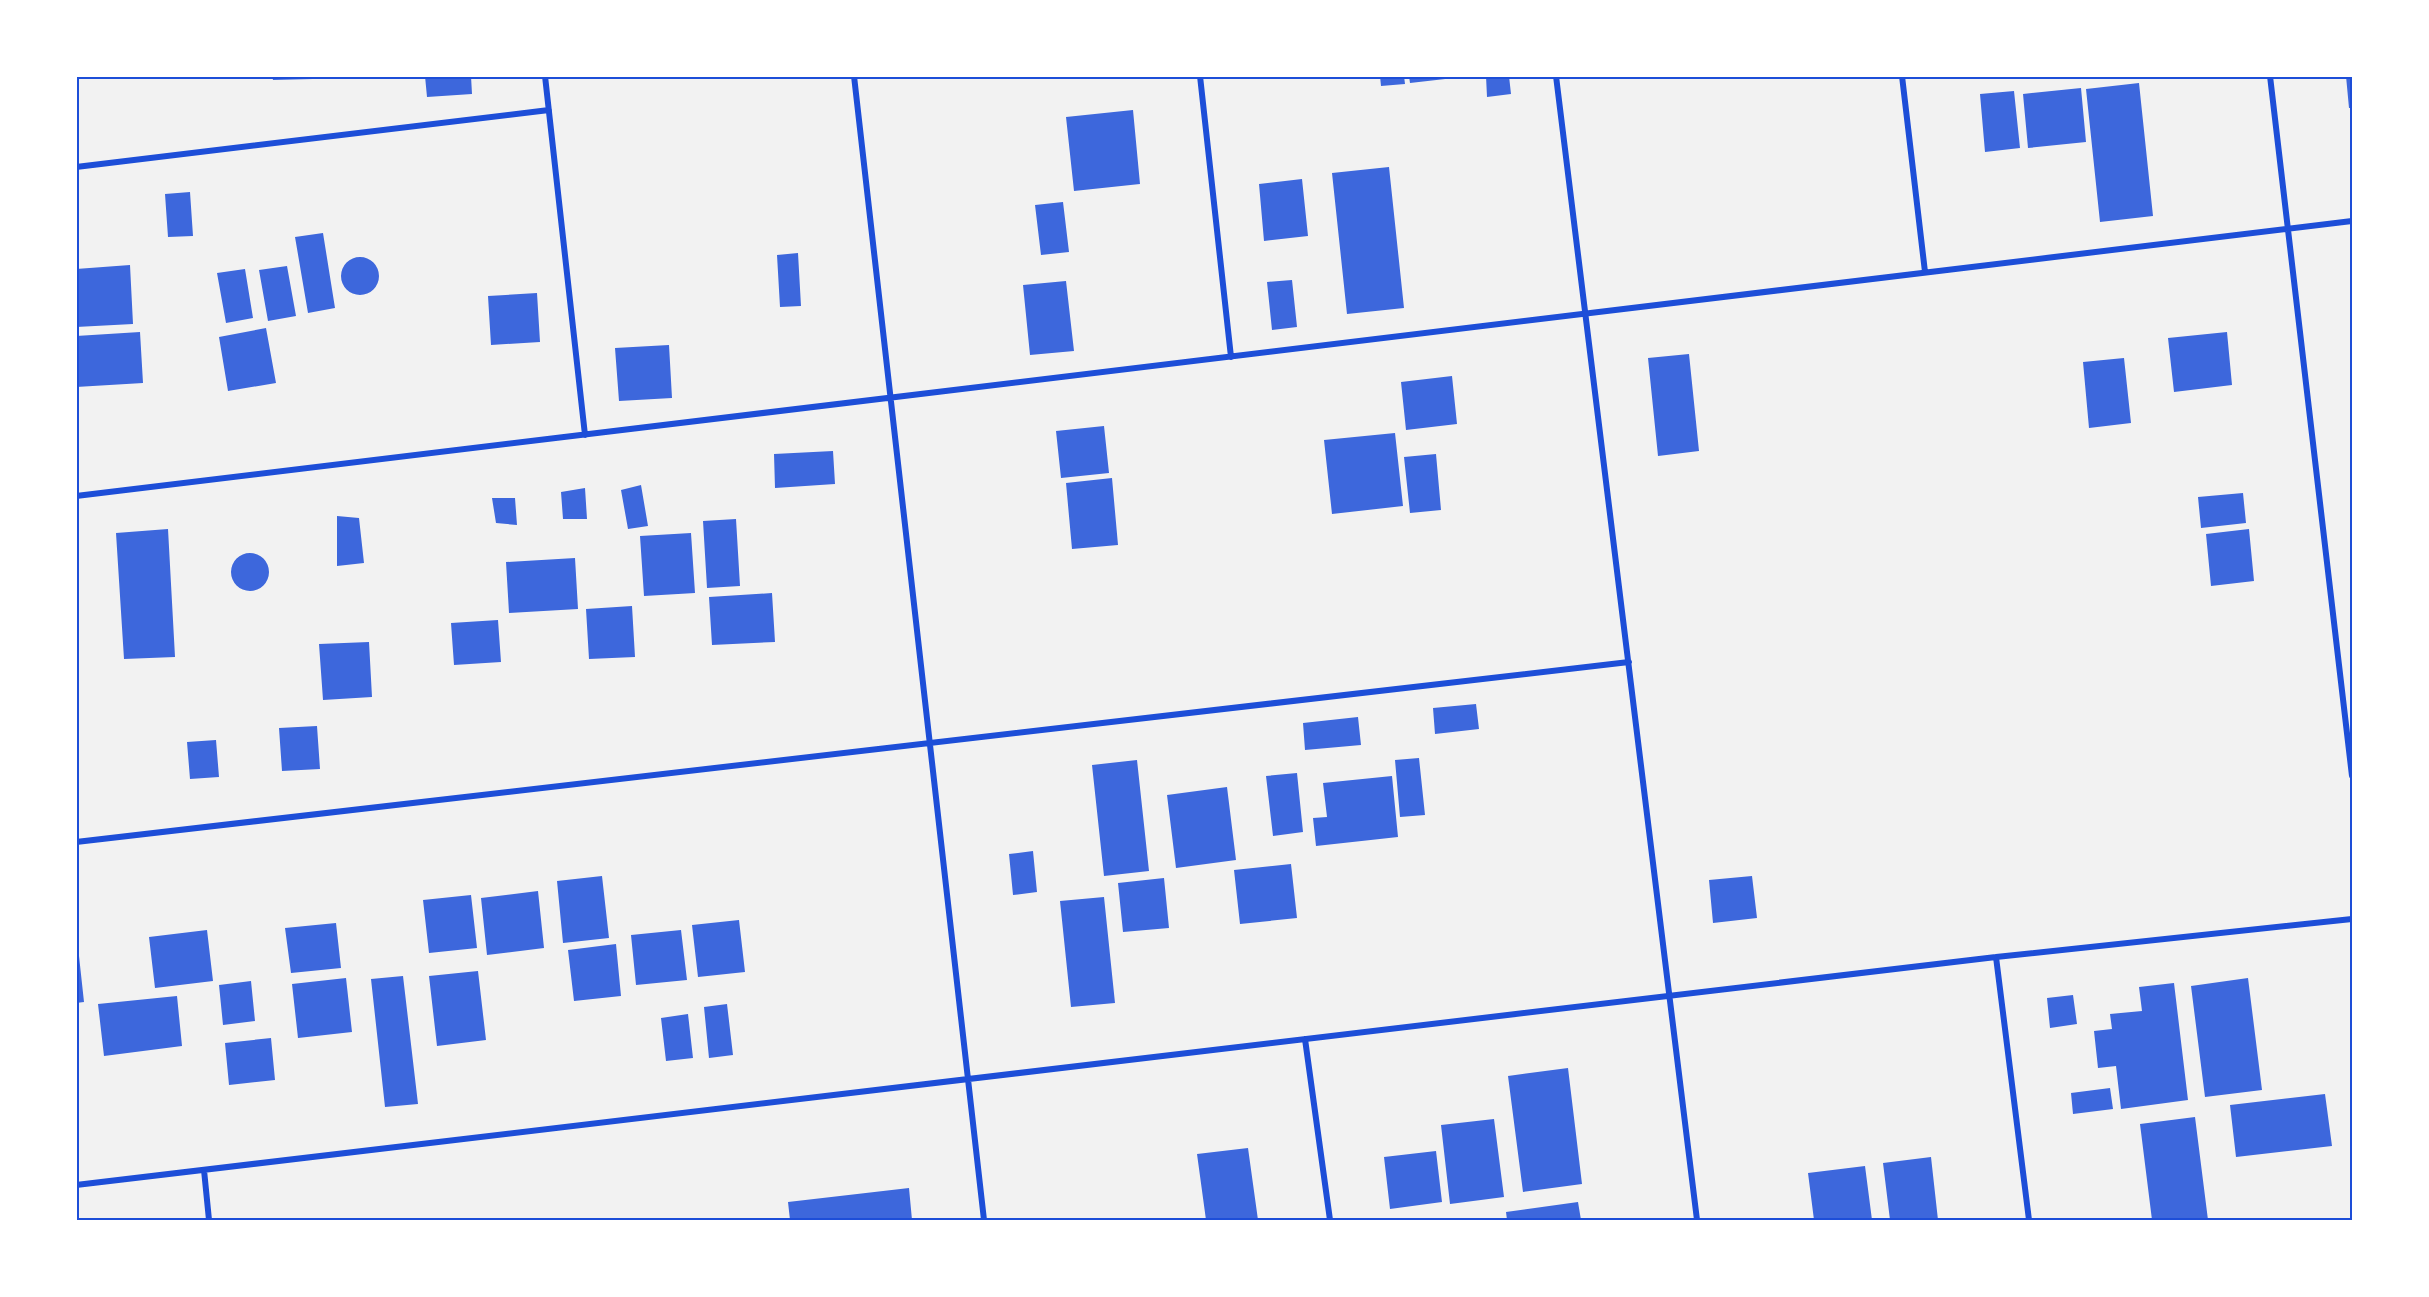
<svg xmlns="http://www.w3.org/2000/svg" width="2429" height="1297" viewBox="0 0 2429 1297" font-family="'Work Sans',sans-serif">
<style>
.building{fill:#3d67dc}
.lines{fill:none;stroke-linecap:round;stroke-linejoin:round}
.minor{stroke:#1d4ed8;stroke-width:6}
.neatline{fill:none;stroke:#1d4ed8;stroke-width:2}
</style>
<rect width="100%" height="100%" fill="#f2f2f2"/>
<path class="building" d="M 272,76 L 312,76 L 313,79 L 273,80 Z
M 425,76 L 471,76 L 472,94 L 427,97 Z
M 1380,76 L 1404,76 L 1405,84 L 1381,86 Z
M 1409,76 L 1454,76 L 1454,78 L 1410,83 Z
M 1486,76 L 1509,76 L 1511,94 L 1487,97 Z
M 2346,76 L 2352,76 L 2352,108 L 2349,108 Z
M 2139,83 L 2153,216 L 2100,222 L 2086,89 Z
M 2081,88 L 2086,142 L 2028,148 L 2023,94 Z
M 2014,91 L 2020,148 L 1985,152 L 1980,94 Z
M 1133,110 L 1140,184 L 1074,191 L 1066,117 Z
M 1389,167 L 1404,308 L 1347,314 L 1332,173 Z
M 1302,179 L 1308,236 L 1264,241 L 1259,184 Z
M 190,192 L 193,236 L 168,237 L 165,194 Z
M 1063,202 L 1069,252 L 1041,255 L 1035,205 Z
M 323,233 L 335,308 L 308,313 L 295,237 Z
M 798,253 L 801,306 L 780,307 L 777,255 Z
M341 276a19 19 0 1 1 38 0a19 19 0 1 1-38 0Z
M 130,265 L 133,324 L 76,327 L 76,269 Z
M 287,266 L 296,316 L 268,321 L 259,270 Z
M 245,269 L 253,318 L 226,323 L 217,273 Z
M 1292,280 L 1297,327 L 1272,330 L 1267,282 Z
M 1066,281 L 1074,351 L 1030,355 L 1023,285 Z
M 537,293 L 540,342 L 491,345 L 488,296 Z
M 266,328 L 276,383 L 228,391 L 219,337 Z
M 140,332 L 143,383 L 76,387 L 76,336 Z
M 2227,332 L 2232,385 L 2174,392 L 2168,338 Z
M 669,345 L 672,398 L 619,401 L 615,348 Z
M 1689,354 L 1699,451 L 1658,456 L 1648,358 Z
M 2124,358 L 2131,423 L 2089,428 L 2083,362 Z
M 1452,376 L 1457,424 L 1406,430 L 1401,382 Z
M 1104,426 L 1109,473 L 1061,478 L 1056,431 Z
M 1395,433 L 1403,506 L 1332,514 L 1324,440 Z
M 833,451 L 835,484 L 775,488 L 774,454 Z
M 1436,454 L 1441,510 L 1410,513 L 1404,457 Z
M 1112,478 L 1118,545 L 1072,549 L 1066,483 Z
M 641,485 L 648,526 L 628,529 L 621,490 Z
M 585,488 L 587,519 L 563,519 L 561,492 Z
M 2243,493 L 2246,523 L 2201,528 L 2198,497 Z
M 492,498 L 515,498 L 517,525 L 496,523 Z
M 337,516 L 359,518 L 364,563 L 337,566 Z
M 736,519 L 740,586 L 707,588 L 703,521 Z
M 168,529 L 175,657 L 124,659 L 116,533 Z
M 2249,529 L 2254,581 L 2211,586 L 2206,534 Z
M 691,533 L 695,593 L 644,596 L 640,536 Z
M231 572a19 19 0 1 1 38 0a19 19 0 1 1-38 0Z
M 575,558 L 578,609 L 509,613 L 506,562 Z
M 772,593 L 775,642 L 712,645 L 709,597 Z
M 632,606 L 635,657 L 589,659 L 586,609 Z
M 498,620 L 501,662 L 454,665 L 451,623 Z
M 369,642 L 372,697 L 323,700 L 319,644 Z
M 1476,704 L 1479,729 L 1435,734 L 1433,708 Z
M 1358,717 L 1361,745 L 1305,750 L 1303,723 Z
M 317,726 L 320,769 L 282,771 L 279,728 Z
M 216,740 L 219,777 L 190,779 L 187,742 Z
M 1419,758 L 1425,815 L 1400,817 L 1395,760 Z
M 1137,760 L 1149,871 L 1104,876 L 1092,765 Z
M 1297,773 L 1303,832 L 1273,836 L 1266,776 Z
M 1392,776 L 1398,837 L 1316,846 L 1313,818 L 1327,817 L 1323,783 Z
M 1227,787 L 1236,860 L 1176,868 L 1167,795 Z
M 1033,851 L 1037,892 L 1013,895 L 1009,854 Z
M 1291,864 L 1297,918 L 1240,924 L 1234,870 Z
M 602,876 L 609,938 L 563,943 L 557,881 Z
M 1752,876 L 1757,918 L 1713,923 L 1709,880 Z
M 1164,878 L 1169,928 L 1123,932 L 1118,883 Z
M 538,891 L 544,948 L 487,955 L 481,898 Z
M 471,895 L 477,948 L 429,953 L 423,900 Z
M 1104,897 L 1115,1003 L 1071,1007 L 1060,901 Z
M 739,920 L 745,972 L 698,977 L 692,925 Z
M 336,923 L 341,968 L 291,973 L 285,928 Z
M 207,930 L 213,981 L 155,988 L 149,937 Z
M 681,930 L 687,980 L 636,985 L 631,935 Z
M 616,944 L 621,996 L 574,1001 L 568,950 Z
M 76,956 L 79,956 L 84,1002 L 76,1003 Z
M 478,971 L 486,1040 L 437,1046 L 429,976 Z
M 403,976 L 418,1104 L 385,1107 L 371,979 Z
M 346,978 L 352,1032 L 298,1038 L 292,984 Z
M 2248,978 L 2262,1090 L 2205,1097 L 2191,986 Z
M 251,981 L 255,1021 L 223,1025 L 219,985 Z
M 2174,983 L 2188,1100 L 2121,1109 L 2116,1066 L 2098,1068 L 2094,1031 L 2112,1029 L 2110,1014 L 2142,1011 L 2139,987 Z
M 2073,995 L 2077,1024 L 2050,1028 L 2047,998 Z
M 177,996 L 182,1046 L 104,1056 L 98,1004 Z
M 727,1004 L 733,1055 L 709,1058 L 704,1007 Z
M 688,1014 L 693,1058 L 666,1061 L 661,1018 Z
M 271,1038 L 275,1080 L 229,1085 L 225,1043 Z
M 1568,1068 L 1582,1184 L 1523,1192 L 1508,1076 Z
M 2110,1088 L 2113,1109 L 2073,1114 L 2071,1093 Z
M 2325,1094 L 2332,1146 L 2236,1157 L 2230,1105 Z
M 2195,1117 L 2208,1220 L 2152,1220 L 2140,1124 Z
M 1494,1119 L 1504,1197 L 1450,1204 L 1441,1125 Z
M 1248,1148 L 1258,1220 L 1206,1220 L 1197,1154 Z
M 1436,1151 L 1442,1202 L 1390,1209 L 1384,1157 Z
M 1931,1157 L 1938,1220 L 1890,1220 L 1883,1163 Z
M 1865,1166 L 1872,1220 L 1814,1220 L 1808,1173 Z
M 909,1188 L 912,1220 L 790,1220 L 788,1202 Z
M 1578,1202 L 1581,1220 L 1507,1220 L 1506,1212 Z"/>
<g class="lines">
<path class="minor" d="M 545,76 L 585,435
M 854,76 L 984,1220
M 1200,76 L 1231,357
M 1556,76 L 1697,1220
M 1902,76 L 1925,272
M 2270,76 L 2352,776
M 76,167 L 549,110
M 76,496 L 2352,221
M 76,842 L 1629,662
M 1996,957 L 2029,1220
M 1305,1039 L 1330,1220
M 204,1170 L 209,1220
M 76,1185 L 1996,957 L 2352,919"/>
</g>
<rect width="2429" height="1297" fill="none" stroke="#ffffff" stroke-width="156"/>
<rect x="78" y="78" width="2273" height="1141" class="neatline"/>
</svg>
